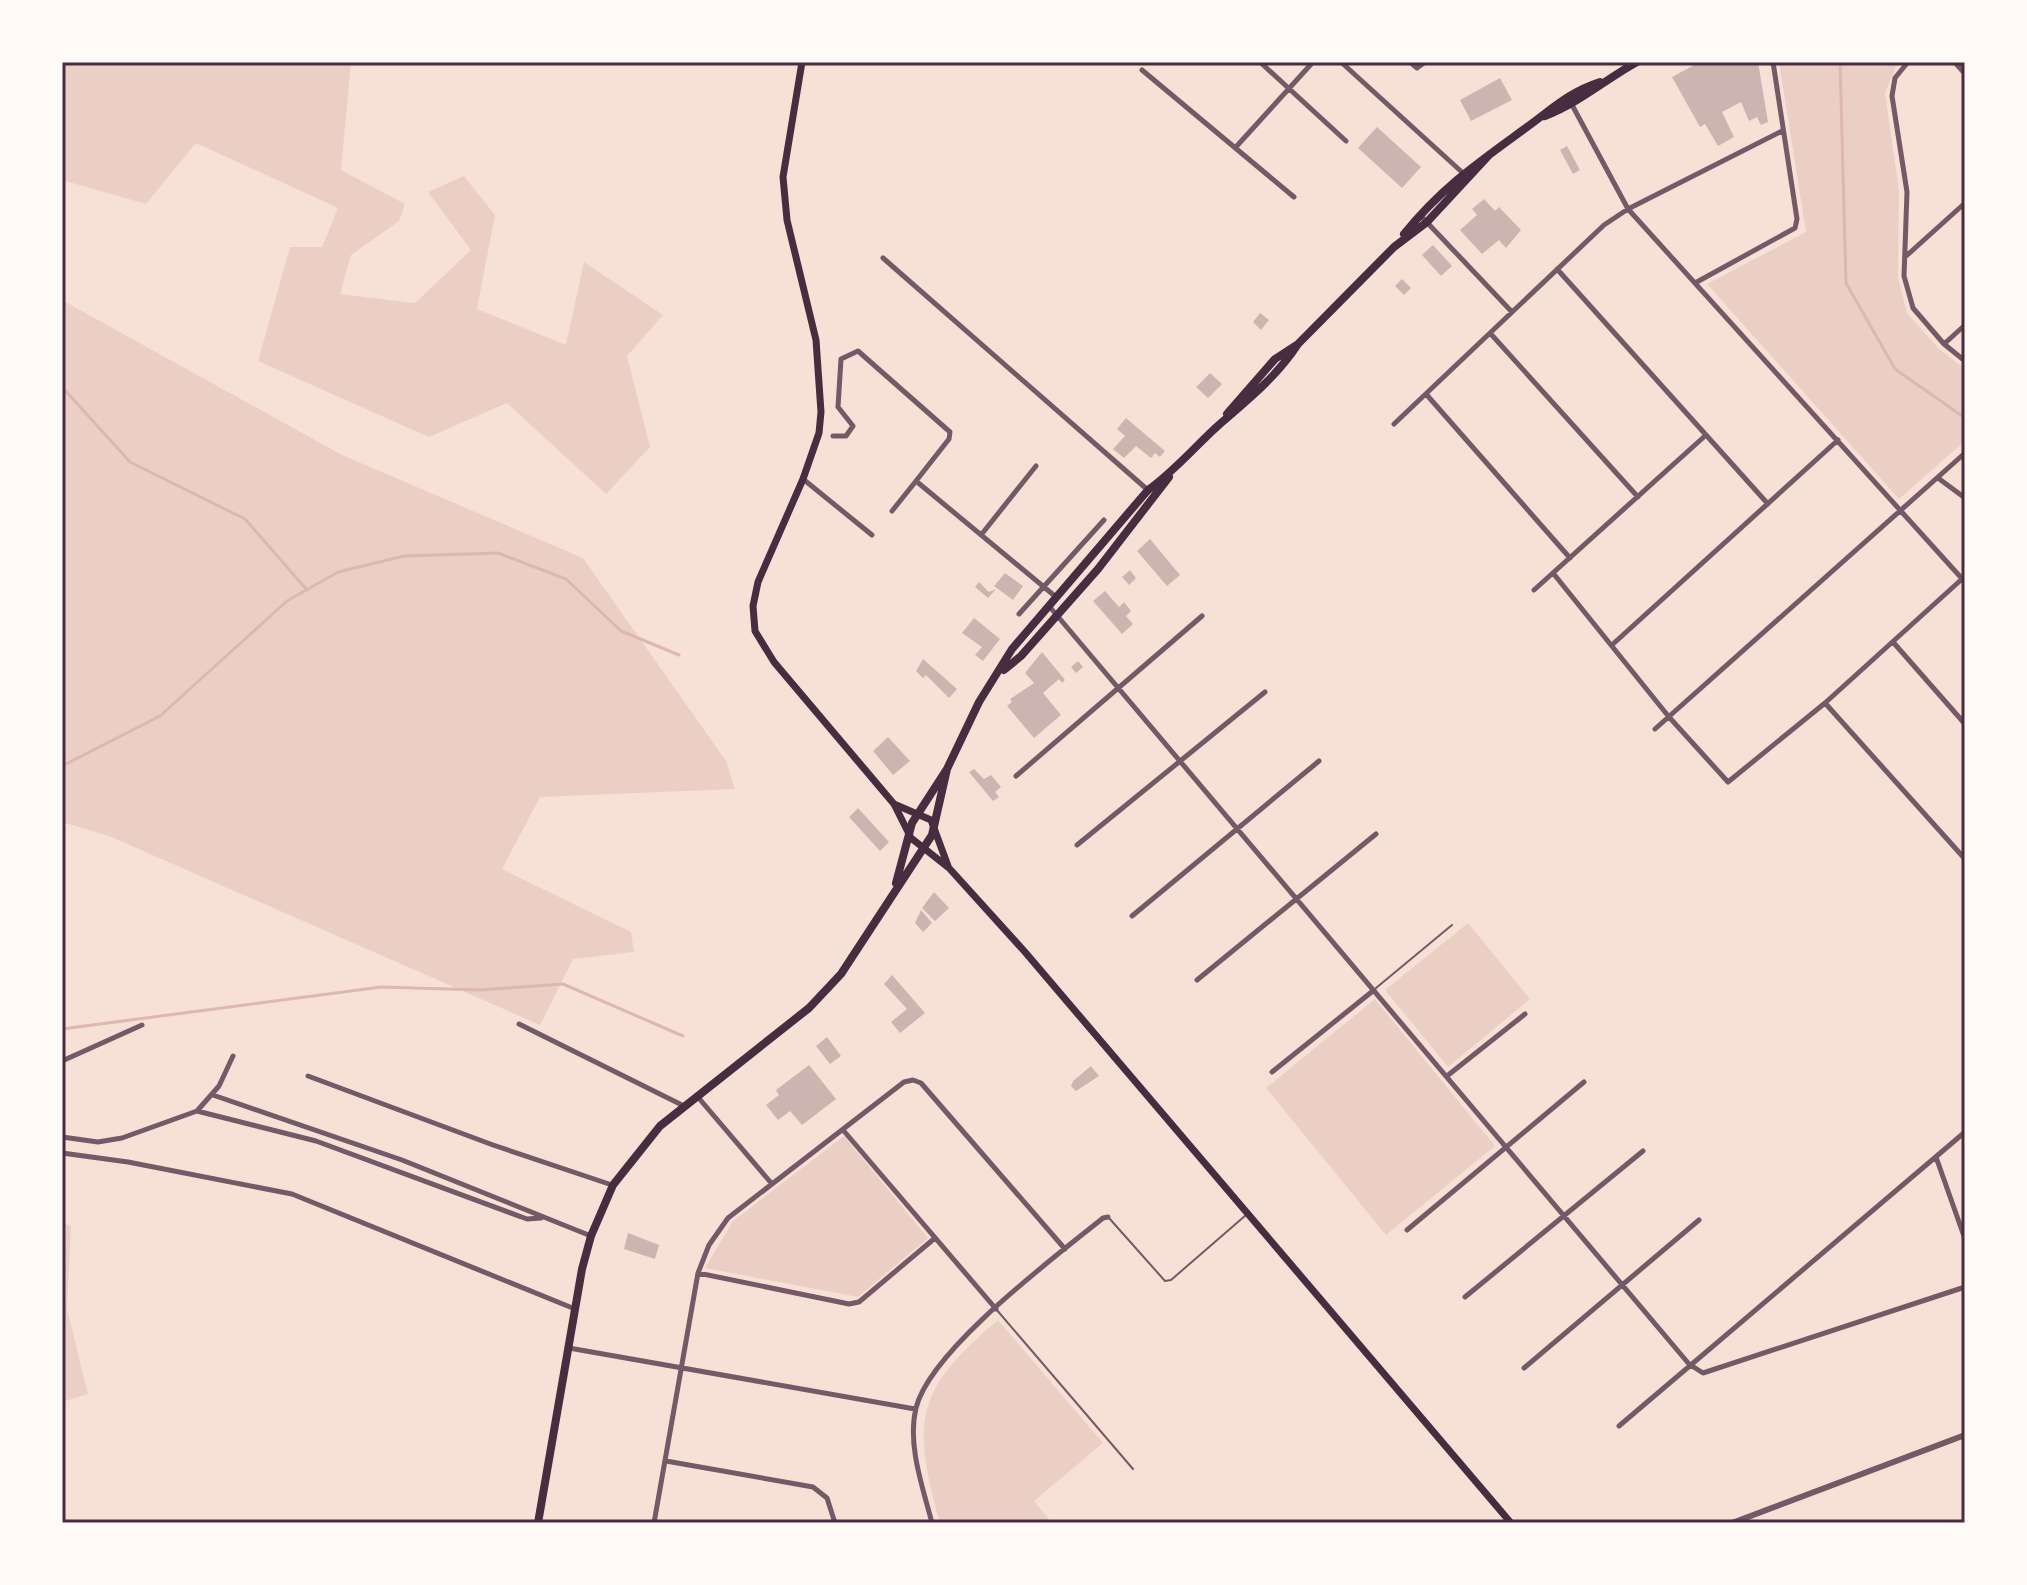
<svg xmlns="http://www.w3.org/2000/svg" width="2027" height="1585" viewBox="0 0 2027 1585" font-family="Quicksand,sans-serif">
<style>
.green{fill:#ebcfc5}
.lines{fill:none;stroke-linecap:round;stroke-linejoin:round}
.stream{stroke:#dcb8b0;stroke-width:3}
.building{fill:#ccb4b1}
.service{stroke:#755966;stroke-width:2}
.minor{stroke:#755966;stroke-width:5}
.tertiary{stroke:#755966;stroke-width:6}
.secondary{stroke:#4a2c40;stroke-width:7}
.primary{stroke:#4a2c40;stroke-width:8}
.neatline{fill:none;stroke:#4a2c40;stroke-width:3}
</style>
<rect width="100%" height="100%" fill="#f7e1d7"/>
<path class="green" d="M 62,62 L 351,62 L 341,170 L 405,204 L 399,221 L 351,255 L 340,294 L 415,303 L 471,250 L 428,192 L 464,176 L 495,215 L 477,309 L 566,345 L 584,262 L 663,315 L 627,356 L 650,447 L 606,494 L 507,403 L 429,437 L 258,361 L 290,247 L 322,247 L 338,208 L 196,143 L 146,204 L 62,180 Z
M 1779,62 L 1898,62 L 1885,93 L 1899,190 L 1898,278 L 1907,313 L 1939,349 L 1965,369 L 1965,441 L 1899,499 L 1707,284 L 1806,232 Z
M 62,300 L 342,455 L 583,558 L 726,761 L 735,789 L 540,797 L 502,869 L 631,932 L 634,952 L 573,959 L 540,1025 L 109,836 L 62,822 Z
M 1468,923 L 1530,999 L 1448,1067 L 1385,990 Z
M 1375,999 L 1495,1146 L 1386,1235 L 1266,1088 Z
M 844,1136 L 928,1238 L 858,1297 L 705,1268 L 733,1221 Z
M 62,1223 L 71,1226 L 67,1309 L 88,1394 L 62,1402 Z
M 998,1320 L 1103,1443 L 1034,1501 L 1052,1523 L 940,1523 C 911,1421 915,1390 998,1320 Z"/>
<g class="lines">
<path class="stream" d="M 1840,62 L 1846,283 L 1895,369 L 1965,418
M 62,387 L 130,462 L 245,519 L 307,590
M 62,766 L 160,716 L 287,601 L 338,572 L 404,556 L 498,553 L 566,579 L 621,631 L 679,655
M 62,1029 L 381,987 L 480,990 L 563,984 L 683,1036"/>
</g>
<path class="building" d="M 1700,62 L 1758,62 L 1768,122 L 1761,125 L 1757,117 L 1749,121 L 1741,102 L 1722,112 L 1734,137 L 1718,146 L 1705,124 L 1700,127 L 1672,77 Z
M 1500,78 L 1512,100 L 1471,121 L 1460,100 Z
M 1377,127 L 1421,167 L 1402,188 L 1358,148 Z
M 1567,146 L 1580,170 L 1573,174 L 1560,150 Z
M 1484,199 L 1495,211 L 1499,207 L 1521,230 L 1506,248 L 1499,240 L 1482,254 L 1460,230 L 1477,215 L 1472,209 Z
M 1433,245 L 1452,266 L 1441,276 L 1422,255 Z
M 1402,279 L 1411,288 L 1404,295 L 1395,286 Z
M 1260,313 L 1269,320 L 1261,330 L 1253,322 Z
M 1210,373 L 1222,384 L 1208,398 L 1196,387 Z
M 1126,418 L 1165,451 L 1160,457 L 1155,453 L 1151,458 L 1136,446 L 1124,458 L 1113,449 L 1125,436 L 1117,429 Z
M 1150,539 L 1180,575 L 1167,586 L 1137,551 Z
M 1130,570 L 1136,578 L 1129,585 L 1122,577 Z
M 1005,573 L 1023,586 L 1013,600 L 994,586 Z
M 979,582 L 989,592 L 996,589 L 988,598 L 975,587 Z
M 1105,591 L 1119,607 L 1124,602 L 1131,611 L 1126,616 L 1133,624 L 1122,634 L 1093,601 Z
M 974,618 L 1000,639 L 983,661 L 975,655 L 982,647 L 962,633 Z
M 1042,652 L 1065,680 L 1062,683 L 1059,679 L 1043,693 L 1061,715 L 1034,738 L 1007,706 L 1012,702 L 1010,699 L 1034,683 L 1025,673 Z
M 923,659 L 957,689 L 949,698 L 926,675 L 923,678 L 916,671 Z
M 1078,661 L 1083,667 L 1076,673 L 1071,667 Z
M 888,737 L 910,761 L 893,775 L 873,751 Z
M 974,769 L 984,779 L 991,775 L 1001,787 L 995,792 L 999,797 L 993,801 L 969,772 Z
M 858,808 L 889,842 L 880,851 L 849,817 Z
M 934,892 L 949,908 L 935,921 L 922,908 Z
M 921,910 L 932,923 L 923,932 L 915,923 Z
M 892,975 L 925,1013 L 900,1033 L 891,1022 L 907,1009 L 884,984 Z
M 827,1037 L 841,1056 L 830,1064 L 816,1046 Z
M 809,1065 L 836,1099 L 802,1125 L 790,1111 L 778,1120 L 766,1105 L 779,1095 L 776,1090 Z
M 1091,1066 L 1099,1076 L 1076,1091 L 1071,1086 L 1073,1081 Z
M 628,1233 L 659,1245 L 655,1259 L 624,1249 Z"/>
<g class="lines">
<path class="service" d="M 1376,988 L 1452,925
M 1109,1218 L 1165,1281 L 1171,1280 L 1246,1215
M 996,1309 L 1133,1469"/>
<path class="minor" d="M 1260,62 L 1346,141
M 1341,62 L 1464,174
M 1410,62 L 1417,68 L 1425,62
M 1908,62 L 1895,78 L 1892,96 L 1907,192 L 1904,276 L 1913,308 L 1944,344 L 1965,361
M 1142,70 L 1294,197
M 1571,103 L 1628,209 L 1965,582
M 1235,148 L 1313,62
M 1420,215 L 1512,312
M 1905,257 L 1965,203
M 883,258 L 1149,491
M 1557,269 L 1768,504
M 1695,283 L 1795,228 L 1797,219 L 1773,62
M 1490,333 L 1638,497
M 1944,344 L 1965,325
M 1426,394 L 1570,558
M 1394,424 L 1604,225 L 1628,209 L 1782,131
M 833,436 L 846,436 L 853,426 L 838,407 L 841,359 L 858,351 L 950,432 L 949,439 L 916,481 L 1056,597
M 1938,478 L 1965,498
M 803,479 L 872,535
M 892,511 L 916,481
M 981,535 L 1036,466
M 1553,573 L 1669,717 L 1728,782 L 1825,703 L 1962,579
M 1534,590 L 1706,435
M 1049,606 L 1689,1364 L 1703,1373 L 1965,1287
M 1019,614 L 1104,520
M 1893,642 L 1965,724
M 1613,644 L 1838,440
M 1825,703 L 1965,859
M 1655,729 L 1965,453
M 1016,776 L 1202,616
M 1077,845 L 1265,692
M 1132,916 L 1319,761
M 1197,980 L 1376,834
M 519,1024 L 684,1106
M 62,1061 L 142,1025
M 1272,1072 L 1374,990
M 308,1076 L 493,1145 L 612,1185
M 1447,1076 L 1525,1014
M 213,1095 L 402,1160 L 591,1236
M 697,1096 L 772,1184
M 197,1111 L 316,1141 L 527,1219 L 541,1218
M 843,1130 L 996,1309
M 62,1137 L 98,1142 L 122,1138 L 197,1111 L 219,1086 L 233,1056
M 62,1153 L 128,1162 L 292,1194 L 575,1309
M 1936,1157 L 1965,1239
M 1407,1230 L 1584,1082
M 698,1273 L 849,1304 L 859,1302 L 935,1238
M 1465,1297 L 1643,1151
M 569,1348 L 915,1409
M 1524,1368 L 1699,1220
M 1619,1426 L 1965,1132
M 666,1461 L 813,1487 L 827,1498 L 835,1523
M 654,1523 L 698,1273 L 709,1245 L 728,1218 L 904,1082 L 913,1080 L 921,1083 L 1065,1249
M 932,1523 C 923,1488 907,1445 916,1408 C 930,1350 1055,1257 1103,1218 L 1108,1217"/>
<path class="tertiary" d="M 1955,62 L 1965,73
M 1732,1523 L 1965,1435"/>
<path class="secondary" d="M 802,62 L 783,177 L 787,220 L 816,340 L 821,412 L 819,433 L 803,479 L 758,582 L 753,606 L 755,631 L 774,662 L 894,804 L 911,838 L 949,868 L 1025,952 L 1511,1523
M 894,804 L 931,820 L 948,866"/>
<path class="primary" d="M 1545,116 C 1579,103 1606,79 1637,62
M 1404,234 C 1442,187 1479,162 1527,127 C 1552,109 1569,92 1600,82
M 1227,414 L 1275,359 L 1298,344 L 1394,247 L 1427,222 L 1490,154
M 1004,670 L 1021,656 L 1098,569 L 1169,477
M 896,883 L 912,823 L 947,769 L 979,702 L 1012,649 L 1148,490 C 1176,470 1196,445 1221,423 C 1250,398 1277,376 1298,344
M 538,1523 L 582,1269 L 591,1236 L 613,1185 L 660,1126 L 809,1008 L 841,974 L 932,835 L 947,769"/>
</g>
<rect width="2027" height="1585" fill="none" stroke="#fffaf5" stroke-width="128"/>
<rect x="64" y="64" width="1899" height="1457" class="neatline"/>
</svg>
